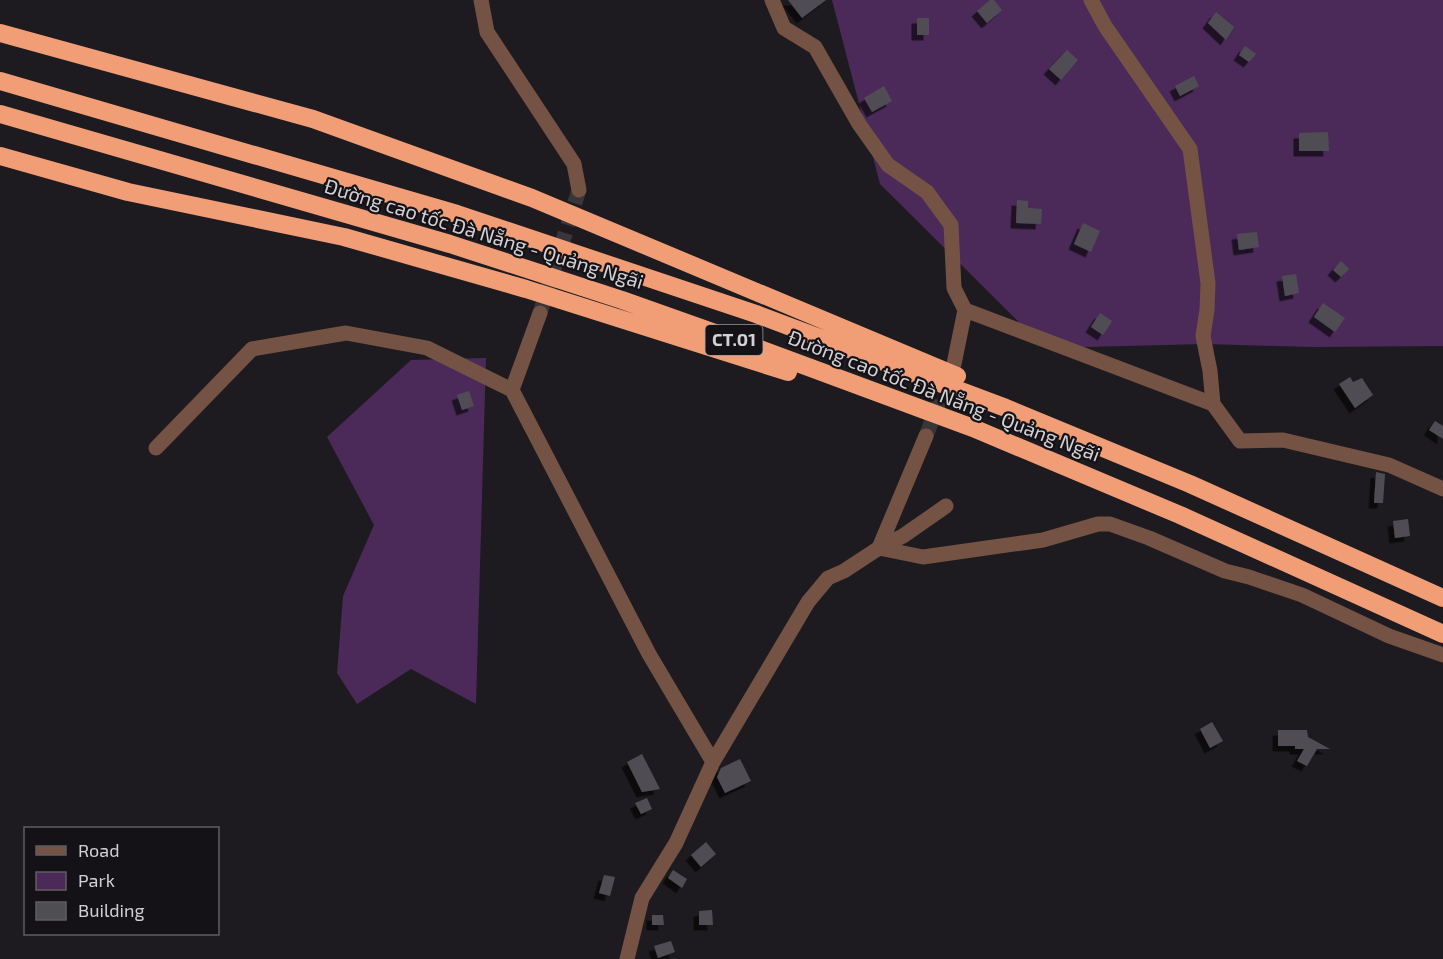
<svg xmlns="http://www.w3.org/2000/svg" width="1443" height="959" viewBox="0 0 1443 959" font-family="'Exo 2',sans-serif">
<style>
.green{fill:#4b2a5a}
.building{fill:#4f4e53;filter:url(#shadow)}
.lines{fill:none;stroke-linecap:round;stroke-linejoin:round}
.minor-tunnel{stroke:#38363a;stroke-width:15;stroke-dasharray:15 8;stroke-linecap:butt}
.minor{stroke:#745344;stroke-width:15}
.highway{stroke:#f19e77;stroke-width:18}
.labels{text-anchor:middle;stroke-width:4.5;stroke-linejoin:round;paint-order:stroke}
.shield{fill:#141216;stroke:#9a989b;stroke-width:1.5}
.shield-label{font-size:18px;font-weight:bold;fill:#d3d1d4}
.street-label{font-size:20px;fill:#d3d1d4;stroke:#141216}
</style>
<defs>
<filter id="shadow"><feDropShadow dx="-5.5" dy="5.5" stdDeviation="0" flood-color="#0009"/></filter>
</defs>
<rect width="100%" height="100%" fill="#1d1b1f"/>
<path class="green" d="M 832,0 L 1443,0 L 1443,346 L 1312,347 L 1205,344 L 1045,348 L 880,184 Z
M 486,358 L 476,704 L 411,669 L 357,704 L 337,673 L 343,596 L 374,525 L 327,437 L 411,360 Z"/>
<path class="building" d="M 788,0 L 826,0 L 802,18 Z
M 990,0 L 994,0 L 1002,10 L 987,23 L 977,11 Z
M 1216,12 L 1234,27 L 1226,40 L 1208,23 Z
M 917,18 L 929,18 L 929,35 L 917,35 Z
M 1245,46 L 1256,54 L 1249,62 L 1239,55 Z
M 1067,50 L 1078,60 L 1061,80 L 1049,69 Z
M 1194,76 L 1199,86 L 1180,96 L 1175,86 Z
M 884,86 L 892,101 L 872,112 L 864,98 Z
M 1328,132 L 1329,151 L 1299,151 L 1299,133 Z
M 1017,200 L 1028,201 L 1028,208 L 1042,209 L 1041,224 L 1016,223 Z
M 1083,223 L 1100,231 L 1091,252 L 1074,244 Z
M 1257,232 L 1259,247 L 1239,250 L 1237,234 Z
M 1341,261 L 1349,269 L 1341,277 L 1333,270 Z
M 1296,274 L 1299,293 L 1285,296 L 1282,276 Z
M 1323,303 L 1345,318 L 1335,332 L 1314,317 Z
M 1100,313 L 1112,321 L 1103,335 L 1091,327 Z
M 1350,377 L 1353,382 L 1362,378 L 1373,395 L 1355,408 L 1339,384 Z
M 469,391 L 474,406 L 462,410 L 457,395 Z
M 1435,421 L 1443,426 L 1443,439 L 1429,430 Z
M 1376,472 L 1385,474 L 1383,503 L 1374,503 Z
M 1408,519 L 1410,536 L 1395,538 L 1393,521 Z
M 1212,722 L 1223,741 L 1210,748 L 1200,729 Z
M 1278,730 L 1307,730 L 1308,737 L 1330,749 L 1317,749 L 1307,766 L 1297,761 L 1304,749 L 1295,749 L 1295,746 L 1278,746 Z
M 642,754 L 660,789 L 642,792 L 627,762 Z
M 740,759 L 751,781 L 725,793 L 717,777 L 721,768 Z
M 647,798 L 652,809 L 641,814 L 635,803 Z
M 706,842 L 716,854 L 701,867 L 691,855 Z
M 673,870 L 687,879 L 682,888 L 668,878 Z
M 604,875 L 615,877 L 610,896 L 599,893 Z
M 712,910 L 713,925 L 699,925 L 699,911 Z
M 652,915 L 663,915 L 664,925 L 652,925 Z
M 671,941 L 675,952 L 658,958 L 654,946 Z"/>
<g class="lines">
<path class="minor-tunnel" d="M 540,313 L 579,190
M 926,436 L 950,374"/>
<path class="minor" d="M 481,0 L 487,32 L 574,164 L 579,190
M 772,0 L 784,28 L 815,47 L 859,124 L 888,165 L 927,192 L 951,225 L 954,288 L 965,310 L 954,364
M 1091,0 L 1105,26 L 1190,149 L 1208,283 L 1207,310 L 1203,336 L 1210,371 L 1213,404 L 1240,441 L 1283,440 L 1389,465 L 1443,489
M 965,310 L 1213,404
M 540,313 L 512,390 L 649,654 L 713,762
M 926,436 L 879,548 L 923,557 L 1043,540 L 1098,524 L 1110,524 L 1149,538 L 1225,571 L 1249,577 L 1302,595 L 1389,636 L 1443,655
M 156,448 L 252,349 L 346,333 L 427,348 L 512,390
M 627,959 L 642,898 L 676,843 L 713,762 L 808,602 L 828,578 L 844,571 L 879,548 L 903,536 L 946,506"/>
<path class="highway" d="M 0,33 L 313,119 L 532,198 L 957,376
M 0,81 L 457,214 L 756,314 L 1006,408 L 1190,484 L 1443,598
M 0,114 L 450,244 L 622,300 L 746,344 L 973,428 L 1180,515 L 1443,634
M 0,156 L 128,192 L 344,237 L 526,289 L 788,372"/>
</g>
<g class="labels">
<rect class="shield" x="705.5" y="325" width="57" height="30" rx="4.5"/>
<g class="shield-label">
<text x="734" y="346">CT.01</text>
</g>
<g class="street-label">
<text transform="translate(484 234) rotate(17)" y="7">Đường cao tốc Đà Nẵng - Quảng Ngãi</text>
<text transform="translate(944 396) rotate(21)" y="7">Đường cao tốc Đà Nẵng - Quảng Ngãi</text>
</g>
</g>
<rect x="24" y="827" width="195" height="108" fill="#141216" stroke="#605e62" stroke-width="1.5"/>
<rect x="36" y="846" width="30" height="9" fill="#745344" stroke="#605e62" stroke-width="1.5"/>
<text x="78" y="857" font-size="18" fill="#d3d1d4">Road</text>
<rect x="36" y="872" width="30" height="18" fill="#4b2a5a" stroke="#605e62" stroke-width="1.5"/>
<text x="78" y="887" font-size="18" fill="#d3d1d4">Park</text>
<rect x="36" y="902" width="30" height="18" fill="#4f4e53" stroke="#605e62" stroke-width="1.5"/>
<text x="78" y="917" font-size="18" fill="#d3d1d4">Building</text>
</svg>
